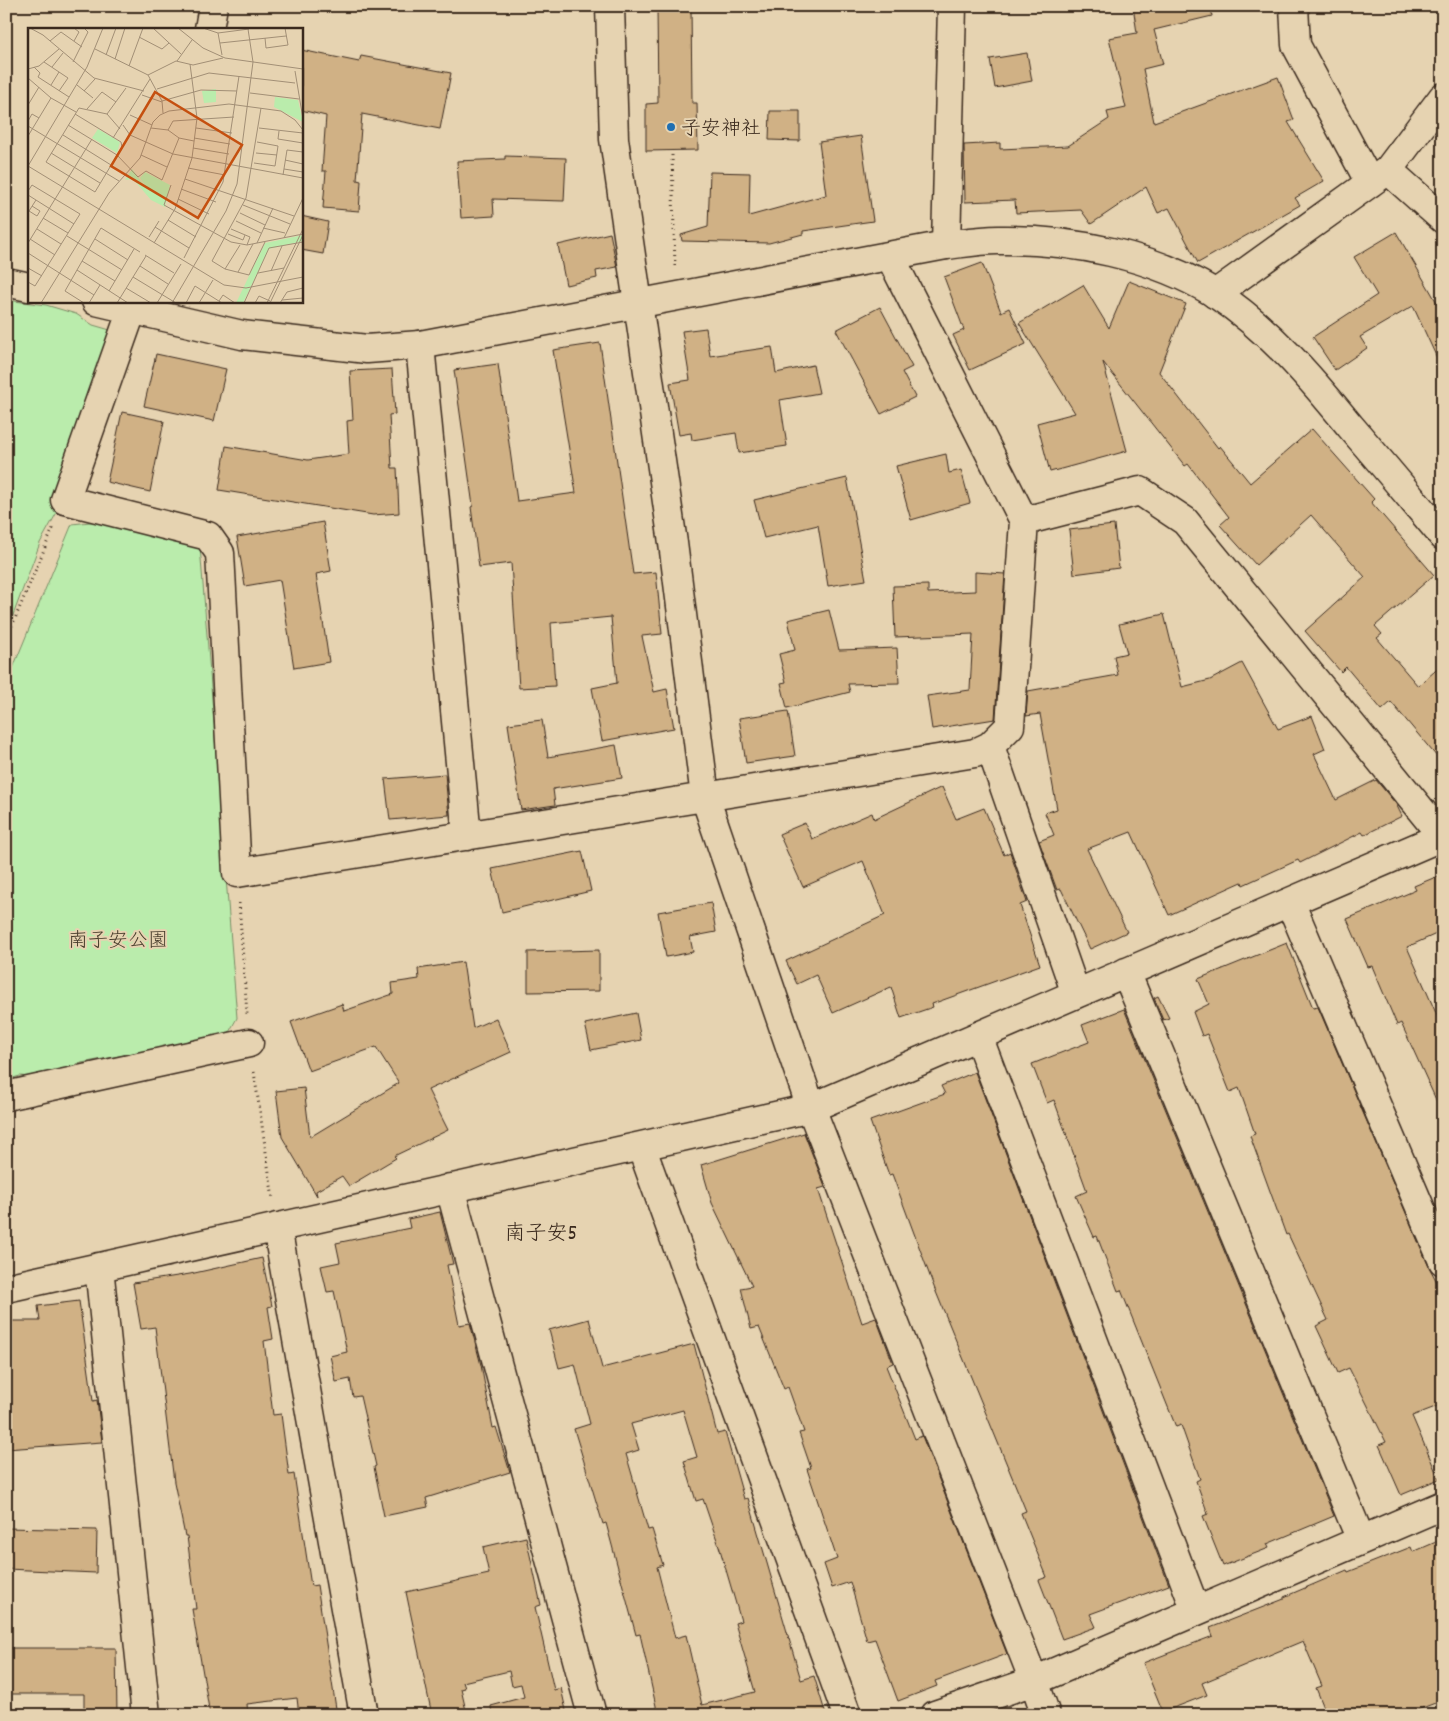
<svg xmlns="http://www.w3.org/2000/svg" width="1449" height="1721" viewBox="0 0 1449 1721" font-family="Dekko,'Klee One',sans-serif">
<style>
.green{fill:#baecac;stroke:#7a8b65}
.building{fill:#d0b185;stroke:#3b2a1e;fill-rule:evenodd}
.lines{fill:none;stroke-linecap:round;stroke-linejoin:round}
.minor-casing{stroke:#3b2a1e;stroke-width:31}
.tertiary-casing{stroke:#3b2a1e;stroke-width:31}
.path{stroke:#3b2a1e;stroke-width:3;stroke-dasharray:1 4;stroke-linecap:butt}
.minor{stroke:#e6d3b1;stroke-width:28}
.tertiary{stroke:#e6d3b1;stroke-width:28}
.poi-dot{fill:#1f6fb2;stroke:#e6d3b1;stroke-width:2}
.labels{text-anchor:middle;stroke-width:4;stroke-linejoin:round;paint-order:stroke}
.poi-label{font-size:20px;fill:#3b2a1e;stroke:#e6d3b1;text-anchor:start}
.park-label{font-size:20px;fill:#483d2c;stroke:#e6d3b1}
.neighbourhood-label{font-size:21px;fill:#3b2a1e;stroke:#e6d3b1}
.inset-road{fill:none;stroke:#a28f76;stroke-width:1}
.view{fill:#c55010;fill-opacity:0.15;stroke:#c55010;stroke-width:2.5}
.inset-edge{fill:none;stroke:#3b2a1e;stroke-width:2.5}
</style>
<rect width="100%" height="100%" fill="#e6d3b1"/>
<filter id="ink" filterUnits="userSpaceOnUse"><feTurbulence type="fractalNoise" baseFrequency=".02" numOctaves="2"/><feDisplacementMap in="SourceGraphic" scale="10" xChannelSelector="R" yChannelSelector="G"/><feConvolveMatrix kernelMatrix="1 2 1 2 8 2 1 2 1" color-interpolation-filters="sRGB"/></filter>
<g filter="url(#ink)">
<path class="green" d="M 6,300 L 46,305 L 76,314 L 93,325 L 117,332 L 61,505 L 40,543 L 6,634 Z
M 99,521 L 200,546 L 237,1018 L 227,1036 L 76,1064 L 73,1070 L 47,1079 L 20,1076 L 6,1080 L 6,685 L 72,524 Z"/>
<path class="building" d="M 657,6 L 691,6 L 692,103 L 697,103 L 698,150 L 646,151 L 646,104 L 658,103 Z
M 1133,6 L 1210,6 L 1212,16 L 1154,30 L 1163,64 L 1143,69 L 1154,122 L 1278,77 L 1294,120 L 1288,122 L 1324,181 L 1295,198 L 1300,205 L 1198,263 L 1169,208 L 1158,213 L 1146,187 L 1091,224 L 1081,210 L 1016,213 L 1015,200 L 965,202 L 964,145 L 1000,143 L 1000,149 L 1068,146 L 1109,119 L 1107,112 L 1126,108 L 1109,38 L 1137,33 Z
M 301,50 L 359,62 L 361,56 L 451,73 L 440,129 L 362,114 L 357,180 L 361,181 L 359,211 L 323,208 L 326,171 L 322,171 L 326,116 L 301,110 Z
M 1027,53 L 1032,81 L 995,88 L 990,59 Z
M 770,111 L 800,111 L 800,141 L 769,140 Z
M 861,136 L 873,221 L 803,231 L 803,234 L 769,243 L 682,241 L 681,235 L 708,227 L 710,172 L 750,173 L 749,216 L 826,195 L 819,142 Z
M 505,156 L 566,158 L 564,201 L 493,199 L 494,216 L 461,218 L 457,161 L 505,159 Z
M 301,216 L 328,222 L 323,254 L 301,250 Z
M 1396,232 L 1443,313 L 1443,371 L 1413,306 L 1360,337 L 1367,348 L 1335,370 L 1313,337 L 1377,295 L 1354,257 Z
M 610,233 L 617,267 L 596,271 L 597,278 L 566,285 L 558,245 Z
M 982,263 L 1001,312 L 1009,308 L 1026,344 L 970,370 L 953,335 L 964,330 L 944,277 Z
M 1129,281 L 1186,304 L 1159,372 L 1218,448 L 1220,446 L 1250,483 L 1312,429 L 1374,499 L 1371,502 L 1434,575 L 1375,626 L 1382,634 L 1377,638 L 1418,686 L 1443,664 L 1443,764 L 1391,702 L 1382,710 L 1346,667 L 1341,672 L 1305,631 L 1365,577 L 1311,515 L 1256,565 L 1220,525 L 1229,517 L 1188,464 L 1185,466 L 1103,362 L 1127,451 L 1050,472 L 1037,423 L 1075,413 L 1019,323 L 1083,285 L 1109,328 Z
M 880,307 L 912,367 L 902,372 L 915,397 L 881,414 L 836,330 Z
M 706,328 L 710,356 L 772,347 L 776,373 L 813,365 L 819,393 L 780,400 L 787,446 L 739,453 L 736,433 L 692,440 L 691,433 L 679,435 L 670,383 L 690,380 L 682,331 Z
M 600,343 L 633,574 L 656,572 L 662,634 L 642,636 L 654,692 L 667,689 L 674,728 L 602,741 L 592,688 L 617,683 L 611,617 L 551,623 L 555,686 L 519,688 L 511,563 L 479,567 L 471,507 L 473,506 L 454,370 L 498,364 L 517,501 L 576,493 L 553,350 Z
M 156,354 L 226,369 L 214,421 L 144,406 Z
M 392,369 L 395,414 L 389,415 L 392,468 L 397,468 L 399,513 L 373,515 L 219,490 L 226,446 L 308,460 L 349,454 L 347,421 L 353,420 L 350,371 Z
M 122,412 L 164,421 L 150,492 L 107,482 Z
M 946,454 L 949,473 L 961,470 L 970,503 L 911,520 L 896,466 Z
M 847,478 L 866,580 L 828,586 L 818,525 L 764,538 L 754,500 Z
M 323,522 L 331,571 L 316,574 L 329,662 L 294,668 L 280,580 L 245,586 L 237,537 Z
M 1114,525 L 1119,568 L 1074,574 L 1069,530 Z
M 975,572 L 1005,574 L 995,719 L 932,729 L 927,696 L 970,690 L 973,634 L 895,637 L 893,586 L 928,585 L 928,593 L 975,591 Z
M 829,610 L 839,650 L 897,648 L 899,683 L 848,684 L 850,692 L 787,708 L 781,683 L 786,682 L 779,654 L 795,650 L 788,620 Z
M 1164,614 L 1182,687 L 1210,680 L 1242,663 L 1278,729 L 1312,716 L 1325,749 L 1314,754 L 1336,800 L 1376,780 L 1396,804 L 1402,816 L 1364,835 L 1362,832 L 1300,863 L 1298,860 L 1243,885 L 1242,882 L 1169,915 L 1131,832 L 1087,849 L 1127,932 L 1090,949 L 1061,889 L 1057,890 L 1039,841 L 1054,835 L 1045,813 L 1057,809 L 1040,714 L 1026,716 L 1028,691 L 1118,675 L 1114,656 L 1127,653 L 1119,624 Z
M 788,711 L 795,756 L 746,763 L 739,718 Z
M 542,720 L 548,757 L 616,745 L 622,778 L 553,789 L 555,805 L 521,810 L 508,724 Z
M 445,774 L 449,815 L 390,820 L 385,779 Z
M 942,787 L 956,819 L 984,808 L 1004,855 L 1010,852 L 1027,902 L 1020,905 L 1040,965 L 932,1004 L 933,1007 L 901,1018 L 891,987 L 833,1013 L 816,975 L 797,984 L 786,961 L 885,915 L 863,861 L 803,887 L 779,834 L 805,823 L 812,839 L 872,813 L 874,819 Z
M 582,851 L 591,891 L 502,912 L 492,869 Z
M 1443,874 L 1443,931 L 1407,947 L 1443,1029 L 1443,1115 L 1401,1023 L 1397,1025 L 1372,966 L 1368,967 L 1347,919 L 1416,890 L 1414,886 Z
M 711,903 L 716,932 L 690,937 L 693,952 L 666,957 L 658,912 Z
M 1287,943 L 1313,1008 L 1318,1007 L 1429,1267 L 1443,1293 L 1443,1404 L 1412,1416 L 1439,1479 L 1401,1495 L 1379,1445 L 1386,1442 L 1349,1368 L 1338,1373 L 1316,1326 L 1328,1320 L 1288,1234 L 1286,1235 L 1250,1136 L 1255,1134 L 1239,1088 L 1230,1092 L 1207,1034 L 1202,1036 L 1193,1012 L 1209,1004 L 1198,979 Z
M 599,950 L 599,991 L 528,992 L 528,952 Z
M 463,962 L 473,1028 L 496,1018 L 511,1052 L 428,1090 L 448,1130 L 394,1156 L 396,1158 L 349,1186 L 342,1176 L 316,1191 L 317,1196 L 282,1137 L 276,1091 L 304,1088 L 310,1137 L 399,1083 L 376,1047 L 309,1071 L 291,1022 L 342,1004 L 344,1011 L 393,994 L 392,983 L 419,979 L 418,969 Z
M 1158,996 L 1169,1018 L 1163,1020 L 1154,998 Z
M 1124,1009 L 1334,1516 L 1267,1544 L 1269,1548 L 1223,1566 L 1203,1516 L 1208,1514 L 1196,1481 L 1200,1479 L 1181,1425 L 1176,1427 L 1121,1290 L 1118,1291 L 1097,1236 L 1094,1237 L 1076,1196 L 1087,1191 L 1054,1100 L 1047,1103 L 1032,1064 L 1089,1042 L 1082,1025 Z
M 636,1013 L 641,1040 L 591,1050 L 585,1024 Z
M 975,1072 L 1169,1585 L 1090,1614 L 1096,1627 L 1062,1639 L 1039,1580 L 1047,1577 L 1021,1513 L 1026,1511 L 934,1287 L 892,1174 L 889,1175 L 870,1121 L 945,1094 L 941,1086 Z
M 804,1133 L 825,1187 L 818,1189 L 862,1323 L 876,1318 L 893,1363 L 886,1366 L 915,1439 L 922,1436 L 1007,1654 L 935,1681 L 937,1686 L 898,1701 L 875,1639 L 867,1641 L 850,1582 L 832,1588 L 824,1564 L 837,1559 L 807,1469 L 811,1468 L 799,1433 L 804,1432 L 788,1387 L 784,1389 L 759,1327 L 751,1329 L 741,1288 L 752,1286 L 712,1203 L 701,1165 Z
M 440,1212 L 453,1264 L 447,1265 L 459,1325 L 470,1323 L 481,1365 L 493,1428 L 496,1427 L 510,1472 L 426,1498 L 428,1507 L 384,1516 L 374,1467 L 376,1466 L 360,1396 L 353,1397 L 350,1379 L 336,1382 L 330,1356 L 347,1352 L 334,1291 L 327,1292 L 321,1266 L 340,1262 L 336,1243 L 410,1228 L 408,1219 Z
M 262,1258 L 272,1306 L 268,1307 L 273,1339 L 264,1341 L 273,1415 L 281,1414 L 289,1475 L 294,1474 L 311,1586 L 317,1585 L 337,1715 L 299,1715 L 297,1698 L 247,1704 L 248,1715 L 210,1715 L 192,1609 L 196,1609 L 187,1536 L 185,1536 L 174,1482 L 155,1327 L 141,1329 L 133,1283 L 190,1274 Z
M 79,1301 L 93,1401 L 97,1400 L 102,1442 L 6,1449 L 6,1321 L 40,1321 L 38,1306 Z
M 589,1319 L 602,1368 L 694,1344 L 717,1434 L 725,1432 L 744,1499 L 748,1498 L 801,1680 L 814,1676 L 826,1715 L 658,1715 L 640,1634 L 636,1635 L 606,1523 L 603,1524 L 574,1429 L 590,1424 L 575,1364 L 559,1368 L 549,1330 ZM 683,1410 L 697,1457 L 684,1461 L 696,1501 L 703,1499 L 719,1546 L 741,1621 L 735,1623 L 755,1692 L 702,1705 L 686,1635 L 675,1638 L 657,1567 L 663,1565 L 652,1529 L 648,1530 L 626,1454 L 639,1450 L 631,1424 Z
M 6,1528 L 97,1530 L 96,1573 L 6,1569 Z
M 526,1537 L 541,1605 L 535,1607 L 554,1690 L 561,1688 L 567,1715 L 492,1715 L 491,1706 L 524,1697 L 521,1684 L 512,1686 L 509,1671 L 463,1682 L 465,1688 L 461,1689 L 467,1715 L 432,1715 L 406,1592 L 489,1574 L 483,1547 Z
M 1443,1539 L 1443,1700 L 1404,1715 L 1327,1715 L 1316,1688 L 1322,1686 L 1303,1641 L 1202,1683 L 1207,1695 L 1163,1712 L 1143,1663 L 1213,1636 L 1210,1628 L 1284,1599 L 1284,1597 L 1347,1570 L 1348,1572 L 1411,1547 L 1413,1552 Z
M 6,1648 L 116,1648 L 117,1715 L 84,1715 L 84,1694 L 6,1694 Z"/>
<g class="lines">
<g class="minor-casing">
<path id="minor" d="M 610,6 L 614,139 L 673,543 L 705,797 L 811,1108 L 1034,1681
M 1294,6 L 1296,45 L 1370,183
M 209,29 L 213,6
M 1388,170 L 1443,219
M 946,245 L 952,6
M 1215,294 L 1388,170 L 1443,97
M 135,301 L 65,500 L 208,536 L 220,553 L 237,873 L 975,753 L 990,746 L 1010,726 L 1024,521 L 890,256
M 420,345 L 467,836
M 1024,521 L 1140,491 L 1185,521 L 1443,837
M 990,746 L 1076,994
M 1290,902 L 1443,1261
M 1126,972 L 1361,1540
M 978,1036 L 1196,1611
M 6,1096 L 249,1043
M 641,1146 L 847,1715
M 450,1188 L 592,1715
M 277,1227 L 364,1715
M 99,1267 L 146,1715
M 6,1288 L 811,1108 L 1443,836
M 935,1715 L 1034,1681 L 1443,1505"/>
</g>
<g class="tertiary-casing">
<path id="tertiary" d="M 6,282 L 29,287
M 96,301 L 242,335 L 367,349 L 420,345 L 946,245 C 963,243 981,240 998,240 C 1072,239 1153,255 1216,294 C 1269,329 1310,377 1350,426 C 1381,462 1412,499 1443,536
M 1034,1681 L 1046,1715"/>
</g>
<path class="path" d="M 672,155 L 675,267
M 6,640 L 54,526
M 239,903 L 247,1014
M 254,1072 L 273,1199"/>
<use href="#minor" class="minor"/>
<use href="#tertiary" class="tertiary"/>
</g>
</g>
<circle class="poi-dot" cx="671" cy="127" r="5"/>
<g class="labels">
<g class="poi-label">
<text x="681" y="134">子安神社</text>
</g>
<g class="park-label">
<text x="118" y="946">南子安公園</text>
</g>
<g class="neighbourhood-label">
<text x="541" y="1239">南子安5</text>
</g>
</g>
<g transform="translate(28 28)">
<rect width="275" height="275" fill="#e6d3b1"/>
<path d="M 188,61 L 188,74 L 176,75 L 174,63 ZM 247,69 L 270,72 L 275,94 L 246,79 ZM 70,101 L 92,114 L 89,125 L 64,110 ZM 104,141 L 122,165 L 112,150 L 117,144 L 142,157 L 137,179 L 123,172 L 105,151 L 97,152 ZM 275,207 L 275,213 L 241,221 L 215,275 L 208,275 L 237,215 Z" fill="#baecac"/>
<path class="inset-road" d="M 2,0 L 15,7 L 66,50 L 116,63M 125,0 L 153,26M 150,0 L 175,20 L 197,30 L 275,41M 175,0 L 190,5 L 221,1M 190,5 L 194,27M 111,9 L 134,21 L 141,15M 237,10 L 238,20 L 260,17 L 257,0M 22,13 L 33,4 L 54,19M 46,13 L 51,4 L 46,0M 192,15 L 258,8M 67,21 L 120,47 L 134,73 L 135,85M 78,27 L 88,0M 87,31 L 97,0M 149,33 L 164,12M 16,34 L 40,50 L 31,63M 45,34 L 60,4 L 56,0M 101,38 L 115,0M 6,39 L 12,45 L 10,49 L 41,69M 24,39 L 35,25M 0,41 L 11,38 L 31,21M 267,43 L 275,91M 120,47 L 148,33 L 165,37 L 195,30M 0,50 L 23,70 L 48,84M 23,57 L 31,44M 49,57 L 65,70M 129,61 L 181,45 L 267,55M 56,63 L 67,51M 222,65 L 271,71M 114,67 L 134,74M 134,73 L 173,62 L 209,63M 0,77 L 11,59M 233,80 L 218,170 L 184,233 L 197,241 L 221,247 L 237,214M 59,81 L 74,64 L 88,74M 47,86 L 93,114 L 94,119 L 67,164 L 18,134 L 51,80 L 79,86 L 92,101M 79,86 L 98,60M 102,87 L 124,97M 0,93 L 4,86 L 11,90M 40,97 L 89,127 L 110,149 L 118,143 L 134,152 L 151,110 L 140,102 L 123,100M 95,97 L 102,107 L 145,126 L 275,150M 0,98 L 91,153M 168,100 L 204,105M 231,100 L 275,105M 140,102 L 145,93 L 206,89M 251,103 L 250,111 L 275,115M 35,107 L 83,137M 0,108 L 23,70M 85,110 L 122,51M 151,110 L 166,113M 166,110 L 202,116M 165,120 L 201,126M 23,125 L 72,155M 228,125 L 249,127M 113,127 L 139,139M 257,132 L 275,136M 226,135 L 247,138 L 250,118 L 229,114M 0,138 L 196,257 L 218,260 L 275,249M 0,138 L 59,39 L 75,0M 160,140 L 197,147M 256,141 L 275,144M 255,147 L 259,122 L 275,124M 157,151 L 266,188M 143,157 L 136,177 L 203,214 L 219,217 L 275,206M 153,161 L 188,174M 0,163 L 4,157 L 52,186 L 7,258 L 0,254M 0,167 L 46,196M 150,171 L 181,186M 215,177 L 262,196M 4,178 L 12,183 L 9,188 L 1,183 L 8,172M 212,185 L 237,197M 15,190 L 40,205M 140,192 L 168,209M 208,193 L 233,205M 127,199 L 161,220M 235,200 L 257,205M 9,201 L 33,216M 203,201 L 222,209 L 219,217M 200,206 L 215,212 L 217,207M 39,208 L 94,242M 121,209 L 131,193M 256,210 L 275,170M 2,211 L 27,227M 67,211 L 100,232M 0,215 L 64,111M 126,215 L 147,181 L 164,130 L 169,90 L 162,36M 229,215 L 245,180M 0,225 L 66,267M 117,227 L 146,245M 156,230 L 195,154 L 211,48M 54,233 L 87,253M 112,238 L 140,256M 0,240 L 14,248M 197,241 L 212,217M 49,242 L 100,275M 243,243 L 254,218M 210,244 L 225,216M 230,245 L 256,240M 105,249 L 148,275M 98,260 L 123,275M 81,263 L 106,221M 254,272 L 275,270M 191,273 L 195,267 L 207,275M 13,275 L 81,165 L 112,130 L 125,94 L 132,87 L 141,83 L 201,76 L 253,83 L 267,92 L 275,102M 56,275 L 37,263 L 73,200 L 112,224M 61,275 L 72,257M 89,275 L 118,228M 129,275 L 153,236M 144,275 L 198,183 L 209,156 L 225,34 L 220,1M 158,275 L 167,258 L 194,275M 171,275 L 185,252M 216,275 L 241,220 L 275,214M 227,275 L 231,268 L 242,273M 239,275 L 275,201M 242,275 L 275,207M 252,275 L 259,264 L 275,260"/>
<path class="view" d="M 127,64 L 214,117 L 170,190 L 83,138 Z"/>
<rect width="275" height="275" class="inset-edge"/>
</g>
<rect width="1449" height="1721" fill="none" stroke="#e6d3b1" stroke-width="25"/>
<rect x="12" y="12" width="1424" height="1696" fill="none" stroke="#3b2a1e" stroke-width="2" filter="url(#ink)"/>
</svg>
